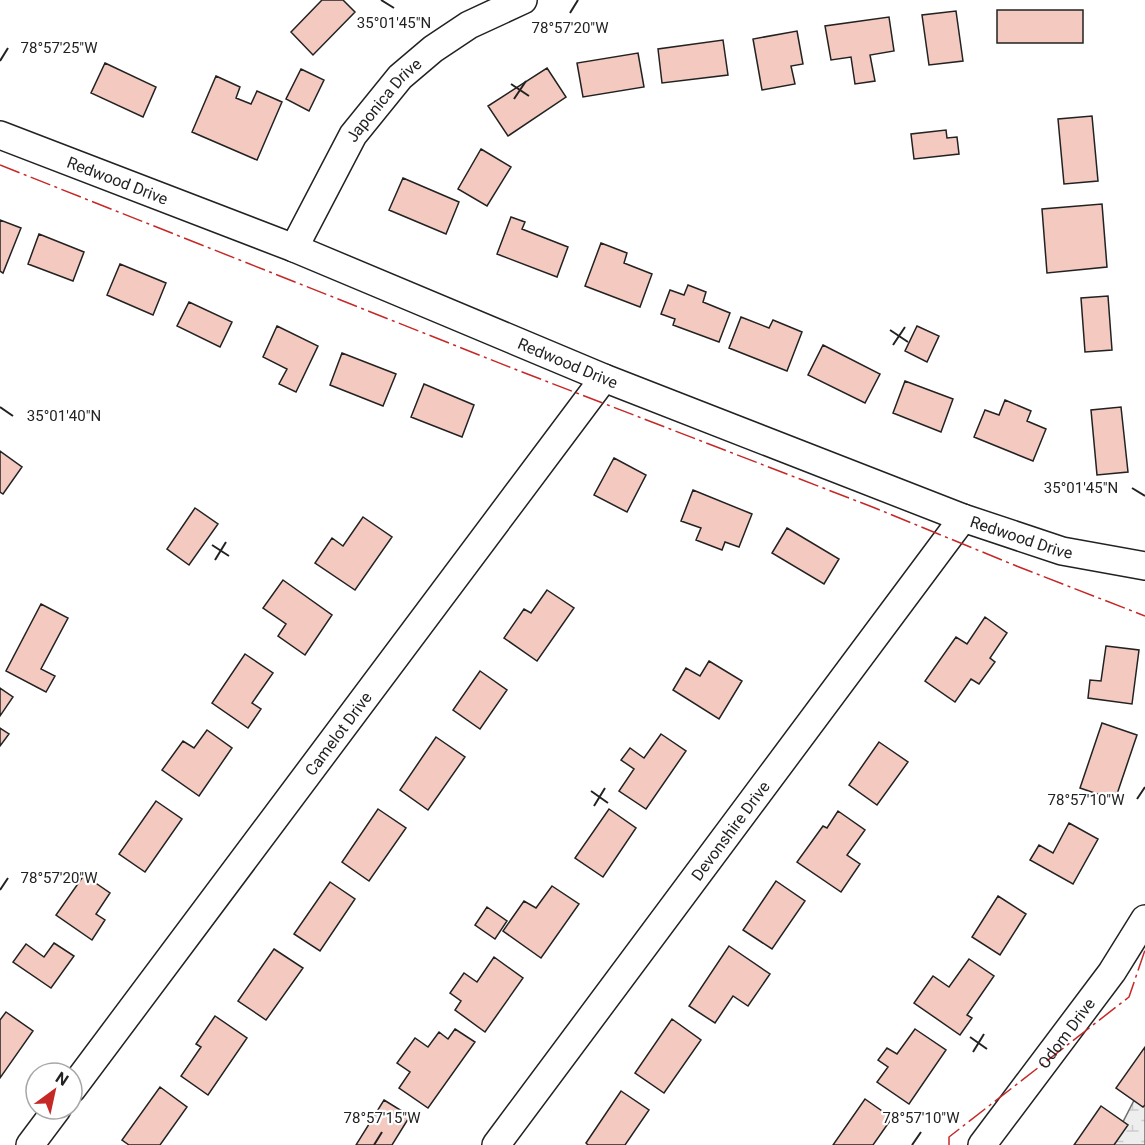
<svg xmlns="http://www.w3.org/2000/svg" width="1145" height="1145" viewBox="0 0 1145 1145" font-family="Roboto,sans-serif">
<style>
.wetland{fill:url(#wetland-marsh);stroke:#6f6f6f;stroke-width:1.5}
.building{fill:#f3c9c0;stroke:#222;stroke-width:1.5}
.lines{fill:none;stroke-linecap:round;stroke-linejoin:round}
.minor-casing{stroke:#222;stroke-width:30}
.minor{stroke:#fff;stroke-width:27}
.power{stroke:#c62828;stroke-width:1.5;stroke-dasharray:21 4.5 3 4.5;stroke-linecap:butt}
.ticks{fill:none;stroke:#222;stroke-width:2}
.labels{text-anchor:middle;stroke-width:4.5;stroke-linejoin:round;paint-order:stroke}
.street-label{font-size:16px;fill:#222;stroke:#fff}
.ticks-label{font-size:15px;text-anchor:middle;fill:#222;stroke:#fff;stroke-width:4.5;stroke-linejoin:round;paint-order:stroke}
</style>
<defs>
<pattern id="wetland-marsh" width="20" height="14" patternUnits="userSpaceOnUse" patternTransform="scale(1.5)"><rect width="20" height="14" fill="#eee"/><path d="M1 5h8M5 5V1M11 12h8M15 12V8" fill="none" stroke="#ccc"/></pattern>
</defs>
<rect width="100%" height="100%" fill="#fff"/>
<path class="wetland" d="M 1145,1079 L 1145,1145 L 1111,1145 Z"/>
<path class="building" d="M 322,0 L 343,0 L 355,12 L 313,55 L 291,32 Z
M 997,10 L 1083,10 L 1083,43 L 997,43 Z
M 956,11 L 963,61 L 929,65 L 922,15 Z
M 889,17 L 894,51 L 870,55 L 875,81 L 855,84 L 851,57 L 831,60 L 825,26 Z
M 797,31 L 803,64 L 791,66 L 795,84 L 762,90 L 753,39 Z
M 723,40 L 728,75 L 662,83 L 658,49 Z
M 638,53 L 644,87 L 583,97 L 577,63 Z
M 105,63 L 156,87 L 143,117 L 91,93 Z
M 547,68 L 566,97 L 508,136 L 488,106 Z
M 301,69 L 324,80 L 309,111 L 286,99 Z
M 216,76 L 240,87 L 236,98 L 251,104 L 257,91 L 282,102 L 257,160 L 192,132 Z
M 1092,116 L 1098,181 L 1064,184 L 1058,119 Z
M 946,130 L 947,138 L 957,137 L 959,154 L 914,159 L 911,134 Z
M 481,149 L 511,167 L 487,206 L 458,189 Z
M 403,178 L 459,202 L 446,234 L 389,210 Z
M 1102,204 L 1107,267 L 1047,273 L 1042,209 Z
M 511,217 L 525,222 L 522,229 L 568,247 L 557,277 L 497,254 Z
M 0,220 L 21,228 L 3,273 L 0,271 Z
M 39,234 L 84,252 L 73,281 L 28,264 Z
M 601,243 L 627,253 L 624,263 L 652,274 L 640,307 L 585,286 Z
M 120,264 L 166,283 L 153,315 L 107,295 Z
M 688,285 L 706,292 L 703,302 L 730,313 L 719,342 L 673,325 L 675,319 L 661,314 L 670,290 L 684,295 Z
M 1108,296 L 1112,350 L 1085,352 L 1081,298 Z
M 189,302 L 232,322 L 220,347 L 177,326 Z
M 741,317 L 769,328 L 773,320 L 802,332 L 787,371 L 729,348 Z
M 277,326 L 318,346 L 296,392 L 279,384 L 287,369 L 263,357 Z
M 917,326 L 939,336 L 927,362 L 905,351 Z
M 823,345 L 880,374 L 865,403 L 808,375 Z
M 342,353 L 396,374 L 383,406 L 330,385 Z
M 905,381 L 953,399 L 941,432 L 893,413 Z
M 424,384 L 474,405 L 462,437 L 411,417 Z
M 1005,400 L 1031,411 L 1027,421 L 1046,429 L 1033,461 L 974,437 L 985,410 L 999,415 Z
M 1121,407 L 1128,472 L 1097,475 L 1091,410 Z
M 0,451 L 22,467 L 3,494 L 0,492 Z
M 614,458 L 646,475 L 627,512 L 594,495 Z
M 693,490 L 752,514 L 739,547 L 725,542 L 722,550 L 696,540 L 701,528 L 681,521 Z
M 195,508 L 218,524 L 189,565 L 167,549 Z
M 363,517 L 392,537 L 355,590 L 315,563 L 332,538 L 343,546 Z
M 787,528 L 839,559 L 824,584 L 772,553 Z
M 283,580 L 332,615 L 305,655 L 278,636 L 286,624 L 263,608 Z
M 547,590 L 574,608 L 537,661 L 504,638 L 524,609 L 531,613 Z
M 41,604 L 68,618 L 41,669 L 55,676 L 46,692 L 6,671 Z
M 985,617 L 1007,633 L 990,658 L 995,662 L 979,684 L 971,679 L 955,702 L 925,681 L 956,637 L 967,644 Z
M 1106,646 L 1139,650 L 1132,704 L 1088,698 L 1090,680 L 1101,681 Z
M 245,654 L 273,673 L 252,703 L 261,709 L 248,728 L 212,703 Z
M 709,661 L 742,681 L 719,719 L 673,690 L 686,668 L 700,676 Z
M 480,671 L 507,690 L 480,729 L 453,710 Z
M 0,688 L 13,697 L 0,716 Z
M 1102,723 L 1137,735 L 1115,800 L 1080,788 Z
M 0,728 L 9,734 L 0,746 Z
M 207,730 L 232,748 L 199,796 L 162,770 L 183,741 L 194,748 Z
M 661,734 L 686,751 L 646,809 L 619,791 L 634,769 L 621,760 L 630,748 L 644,758 Z
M 436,737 L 465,757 L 428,810 L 400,790 Z
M 879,742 L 908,762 L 877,805 L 849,785 Z
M 156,801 L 182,819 L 145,872 L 119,854 Z
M 378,809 L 406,828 L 369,881 L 342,862 Z
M 609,809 L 636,828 L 603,877 L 575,858 Z
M 838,811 L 865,830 L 847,855 L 860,864 L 841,892 L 797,862 L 823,826 L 827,828 Z
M 1069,823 L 1098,839 L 1073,884 L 1030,860 L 1039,845 L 1053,853 Z
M 84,875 L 110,893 L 96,914 L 105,920 L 92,940 L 56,915 Z
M 776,881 L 805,901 L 772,949 L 743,930 Z
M 330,882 L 355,899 L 320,951 L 294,934 Z
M 552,886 L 579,904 L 541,958 L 503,931 L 524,901 L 536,908 Z
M 998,896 L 1026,914 L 1000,955 L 972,937 Z
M 487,907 L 507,921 L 495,939 L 475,925 Z
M 54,943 L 74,956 L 51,988 L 13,962 L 26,944 L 44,957 Z
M 729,946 L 770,974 L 748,1006 L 733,996 L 715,1023 L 689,1006 Z
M 274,949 L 303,968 L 266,1020 L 238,1001 Z
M 494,957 L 523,978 L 485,1032 L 455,1010 L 461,1001 L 450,993 L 464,973 L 477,982 Z
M 969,959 L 994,976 L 967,1015 L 972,1018 L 960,1035 L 914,1003 L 933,976 L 949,987 Z
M 6,1012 L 33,1031 L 0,1078 L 0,1020 Z
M 215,1016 L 247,1038 L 208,1095 L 181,1076 L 201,1047 L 196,1044 Z
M 672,1019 L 701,1040 L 664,1093 L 635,1073 Z
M 455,1029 L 475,1042 L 428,1108 L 399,1088 L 410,1072 L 397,1063 L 415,1038 L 428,1047 L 439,1032 L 448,1039 Z
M 915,1029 L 946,1050 L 909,1104 L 877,1082 L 888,1067 L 878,1060 L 887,1048 L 897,1054 Z
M 1145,1047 L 1145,1105 L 1143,1107 L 1116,1088 Z
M 160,1087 L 187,1107 L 160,1145 L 129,1145 L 122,1140 Z
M 621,1091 L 649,1110 L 625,1145 L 588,1145 L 586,1143 Z
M 865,1099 L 892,1118 L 873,1145 L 833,1145 Z
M 384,1100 L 410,1116 L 392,1145 L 356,1145 Z
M 1101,1106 L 1128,1125 L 1114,1145 L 1074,1145 Z"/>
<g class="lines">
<g class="minor-casing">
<g id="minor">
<path id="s1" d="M 0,135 L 294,248 L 604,378 L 963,518 L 1062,551 L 1145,566"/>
<path id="s2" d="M 294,248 L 353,135 L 400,77 L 433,49 L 469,25 L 523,0"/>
<path id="s3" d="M 72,1089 L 604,378"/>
<path d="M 30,1145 L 57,1109"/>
<path id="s4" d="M 496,1145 L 963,518"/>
<path id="s5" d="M 982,1145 L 1112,972 L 1145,919"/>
</g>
</g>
<use href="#minor" class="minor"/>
<path class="power" d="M 0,165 L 517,370 L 875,508 L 1019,567 L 1145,616
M 949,1145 L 949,1137 L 1129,997 L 1145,950"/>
</g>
<path class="ticks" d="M 381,0 L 394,8M 570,13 L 578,0M 0,61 L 8,48M 511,84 L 529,96M 514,99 L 526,81M 890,330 L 908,342M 893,345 L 905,327M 0,407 L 13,416M 1132,488 L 1145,496M 212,545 L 229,556M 215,560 L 226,542M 591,791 L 608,803M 1137,799 L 1145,787M 594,806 L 605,788M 0,890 L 8,878M 970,1037 L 987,1049M 973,1052 L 984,1034M 374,1145 L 382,1132M 912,1145 L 921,1132"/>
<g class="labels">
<g class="street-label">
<text dy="6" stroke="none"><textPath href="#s2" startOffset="174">Japonica Drive</textPath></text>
<text dy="6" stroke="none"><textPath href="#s1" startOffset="126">Redwood Drive</textPath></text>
<text dy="6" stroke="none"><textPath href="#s1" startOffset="612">Redwood Drive</textPath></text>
<text dy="6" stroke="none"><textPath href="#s1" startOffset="1098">Redwood Drive</textPath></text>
<text dy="6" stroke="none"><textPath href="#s3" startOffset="444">Camelot Drive</textPath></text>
<text dy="6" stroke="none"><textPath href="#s4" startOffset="392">Devonshire Drive</textPath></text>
<text dy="6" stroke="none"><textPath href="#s5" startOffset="140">Odom Drive</textPath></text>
</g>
</g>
<g class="ticks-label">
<text x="394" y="28">35°01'45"N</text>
<text x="570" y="33">78°57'20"W</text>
<text x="59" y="53">78°57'25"W</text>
<text x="64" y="421">35°01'40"N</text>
<text x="1081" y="493">35°01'45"N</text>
<text x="1086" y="805">78°57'10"W</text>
<text x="59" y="883">78°57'20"W</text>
<text x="382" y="1123">78°57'15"W</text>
<text x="921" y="1123">78°57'10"W</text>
</g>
<g transform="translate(54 1091) rotate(33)"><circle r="28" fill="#ffffff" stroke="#a7a7a7" stroke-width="1.5"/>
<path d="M0-4.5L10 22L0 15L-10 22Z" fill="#c62828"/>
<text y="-9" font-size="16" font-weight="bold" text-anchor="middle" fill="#222222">N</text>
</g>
</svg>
